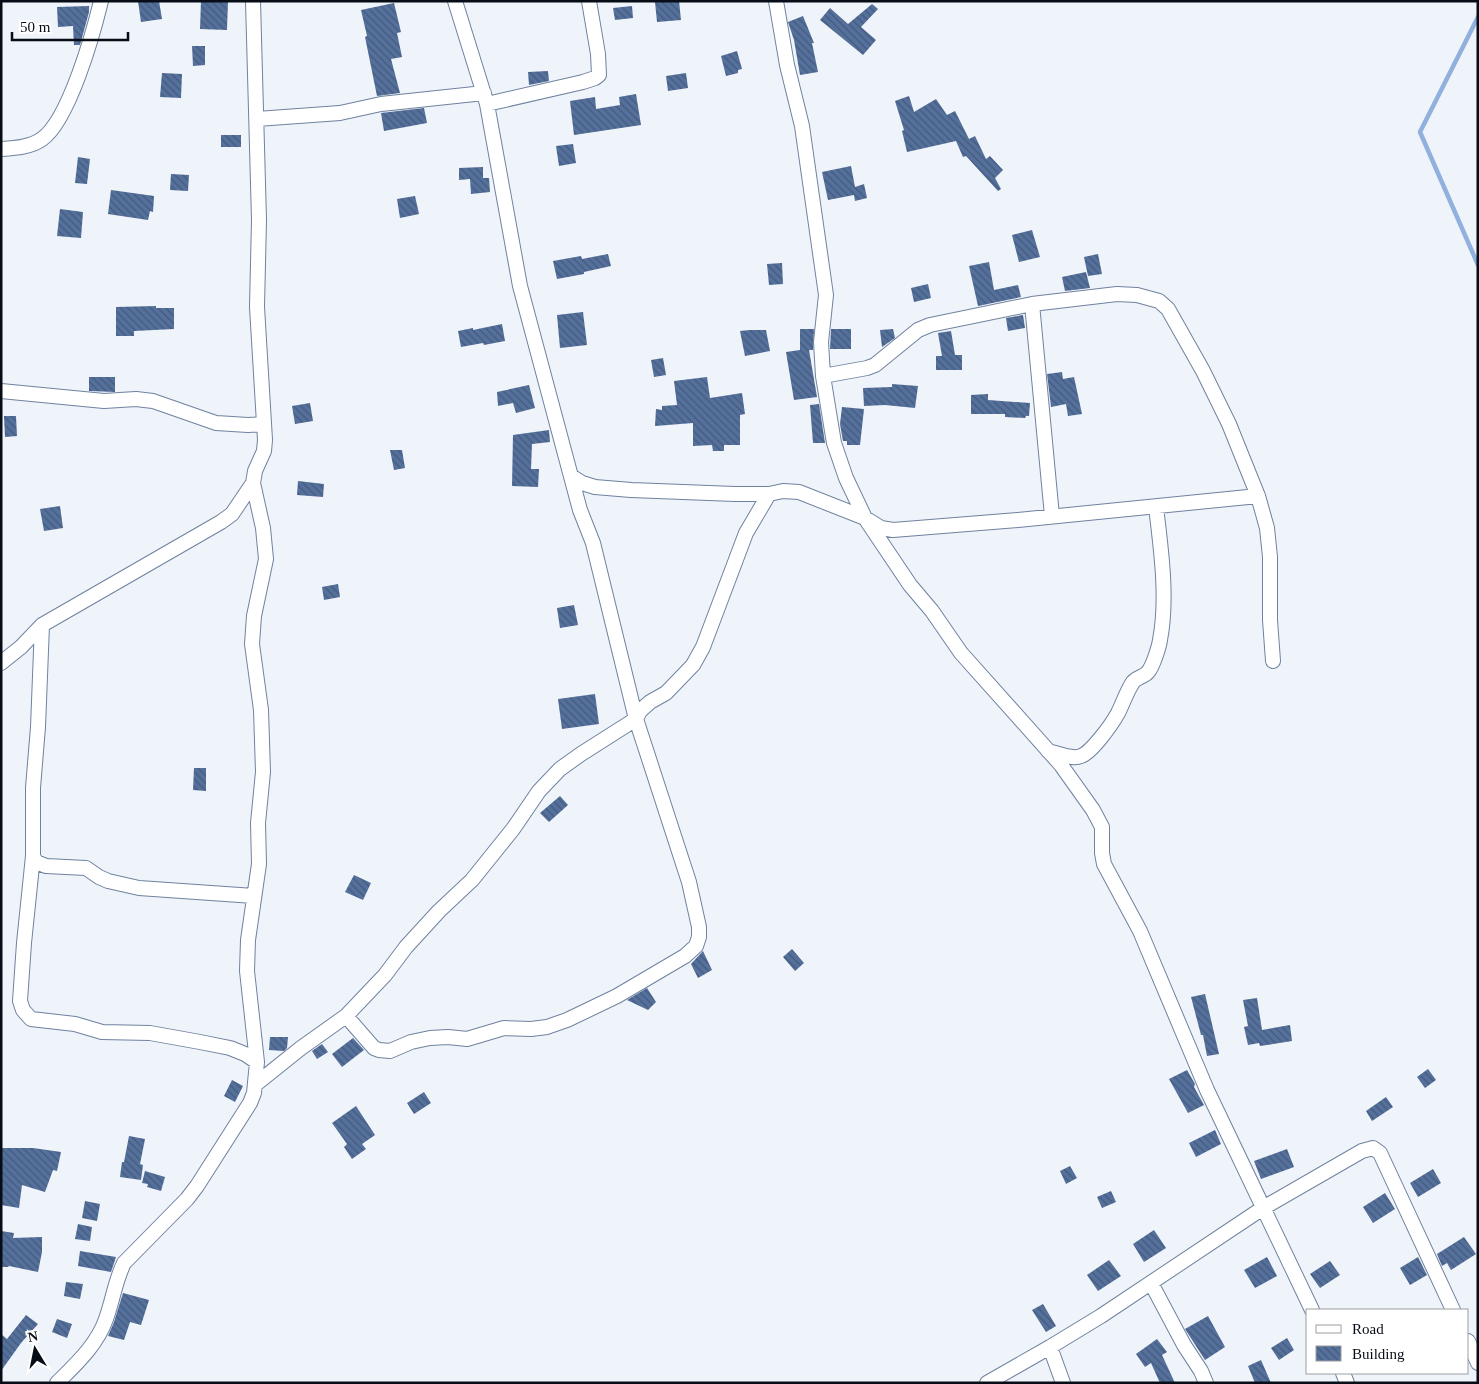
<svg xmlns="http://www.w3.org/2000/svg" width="1479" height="1384" viewBox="0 0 1479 1384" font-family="Georgia,serif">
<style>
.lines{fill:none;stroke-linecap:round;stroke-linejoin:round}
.stream{stroke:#91b0de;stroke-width:4.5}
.building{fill:url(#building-back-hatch)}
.street-casing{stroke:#6f829f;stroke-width:16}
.street{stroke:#fff;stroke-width:14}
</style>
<defs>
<pattern id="building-back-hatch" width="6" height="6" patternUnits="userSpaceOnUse" patternTransform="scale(1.25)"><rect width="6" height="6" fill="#54709b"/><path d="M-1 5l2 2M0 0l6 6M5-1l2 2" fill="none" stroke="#445a7d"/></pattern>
</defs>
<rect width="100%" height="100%" fill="#eff3fa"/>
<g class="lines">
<path class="stream" d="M 1478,17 L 1420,132 L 1478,265"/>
</g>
<path class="building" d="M 138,1 L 159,1 L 162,19 L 141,22 Z
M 201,1 L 228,1 L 227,30 L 200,29 Z
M 667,1 L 679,1 L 681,20 L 657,22 L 655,2 Z
M 394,3 L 401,32 L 397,33 L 402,57 L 391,59 L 400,93 L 377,96 L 365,37 L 367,36 L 361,10 Z
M 872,4 L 878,9 L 861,27 L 876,40 L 863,55 L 820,20 L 830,8 L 848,24 Z
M 89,6 L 89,12 L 80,45 L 74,45 L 73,26 L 58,27 L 57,7 Z
M 632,6 L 633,18 L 615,20 L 613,8 Z
M 803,16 L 814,43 L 812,43 L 818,72 L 800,75 L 794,40 L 788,22 Z
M 192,46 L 205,46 L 205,65 L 193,66 Z
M 737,51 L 742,69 L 738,70 L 738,73 L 726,76 L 721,56 Z
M 548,71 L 549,81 L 529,85 L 528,72 Z
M 162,73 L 182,74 L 181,98 L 160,97 Z
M 686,73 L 688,88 L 668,91 L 666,76 Z
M 636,94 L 641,125 L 574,135 L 570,101 L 595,97 L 596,109 L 620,105 L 619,97 Z
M 909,96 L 914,112 L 936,99 L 947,115 L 955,111 L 969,139 L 975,136 L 986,159 L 990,156 L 1003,170 L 995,178 L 1001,189 L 998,191 L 966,156 L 963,157 L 956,141 L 907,152 L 902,131 L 904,130 L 895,101 Z
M 424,108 L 427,123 L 384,131 L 381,113 Z
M 221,135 L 241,135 L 241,147 L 221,147 Z
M 573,144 L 576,163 L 559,166 L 556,146 Z
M 78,157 L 90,159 L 87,184 L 75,183 Z
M 851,166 L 855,187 L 864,184 L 867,198 L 855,201 L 854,195 L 828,200 L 822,172 Z
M 483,167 L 483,178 L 489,178 L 490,192 L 471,194 L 470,179 L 459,180 L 459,168 Z
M 171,174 L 189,175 L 188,191 L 170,190 Z
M 111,190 L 154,196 L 153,212 L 150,211 L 148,220 L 108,214 Z
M 415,196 L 419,214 L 400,218 L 397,199 Z
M 60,209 L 83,212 L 81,238 L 57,236 Z
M 1032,230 L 1040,257 L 1019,262 L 1012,235 Z
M 608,254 L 611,266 L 584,272 L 584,274 L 557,279 L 553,261 L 581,256 L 582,259 Z
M 1098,254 L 1102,274 L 1088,276 L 1084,257 Z
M 989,262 L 994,290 L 1018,285 L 1021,297 L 978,306 L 969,266 Z
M 782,263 L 783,284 L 769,285 L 767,264 Z
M 1086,272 L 1090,288 L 1065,291 L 1062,277 Z
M 928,284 L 931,298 L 914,302 L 911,288 Z
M 156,306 L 156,308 L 174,308 L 174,329 L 134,331 L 134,336 L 116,336 L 116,307 Z
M 583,312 L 587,345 L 560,348 L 557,315 Z
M 1023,315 L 1025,328 L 1008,331 L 1006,318 Z
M 502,324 L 505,341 L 484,345 L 483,343 L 461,347 L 458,331 L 473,328 L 473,330 Z
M 800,329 L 814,329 L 813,350 L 809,350 L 817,397 L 794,400 L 786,352 L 800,350 Z
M 831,329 L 851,329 L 851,349 L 830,349 Z
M 893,329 L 895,338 L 882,347 L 880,330 Z
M 750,330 L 766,330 L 770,351 L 745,356 L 740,331 Z
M 951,331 L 955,355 L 962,355 L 962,370 L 936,370 L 936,356 L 942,356 L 938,333 Z
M 663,358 L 666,375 L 654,377 L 651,360 Z
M 1062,372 L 1063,379 L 1074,377 L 1082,414 L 1068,416 L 1066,404 L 1051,407 L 1047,374 Z
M 89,377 L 115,377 L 115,392 L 89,391 Z
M 707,377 L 710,398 L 742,393 L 745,414 L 740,415 L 740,445 L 724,445 L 724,451 L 713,451 L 712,445 L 693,446 L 693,423 L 655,426 L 656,409 L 662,410 L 662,406 L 677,405 L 674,381 Z
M 892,384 L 918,386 L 915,408 L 885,405 L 864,406 L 863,388 L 892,387 Z
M 529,385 L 535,408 L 516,413 L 513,403 L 498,406 L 497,392 Z
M 988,394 L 988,400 L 1030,403 L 1029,416 L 1026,416 L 1025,418 L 1005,417 L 1005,414 L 971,414 L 971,395 Z
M 310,403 L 313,421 L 295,424 L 292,406 Z
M 819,404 L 825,443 L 813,443 L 810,405 Z
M 842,407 L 864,409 L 860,445 L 847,445 L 847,441 L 843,441 L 840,424 Z
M 4,416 L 16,416 L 17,436 L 5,437 Z
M 549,430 L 550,442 L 532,444 L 531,469 L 539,469 L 538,487 L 512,486 L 513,435 Z
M 390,450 L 402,450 L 405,468 L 394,470 Z
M 298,481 L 324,484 L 323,497 L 297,495 Z
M 60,506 L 63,528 L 44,531 L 40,509 Z
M 338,584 L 340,597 L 324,600 L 322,587 Z
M 574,605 L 578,625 L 560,628 L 557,608 Z
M 595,694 L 599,724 L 562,729 L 558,699 Z
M 194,768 L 206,768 L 206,791 L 193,790 Z
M 560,796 L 568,805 L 549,822 L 540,813 Z
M 354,875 L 371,883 L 363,900 L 345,892 Z
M 792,949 L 804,963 L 795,971 L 783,957 Z
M 703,951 L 712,970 L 698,978 L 691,964 Z
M 647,988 L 656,1002 L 648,1010 L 627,1000 Z
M 1205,994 L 1219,1054 L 1207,1056 L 1203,1035 L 1201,1035 L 1191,997 Z
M 1257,998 L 1262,1030 L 1290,1025 L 1292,1041 L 1260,1046 L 1259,1043 L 1248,1045 L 1244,1027 L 1248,1026 L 1243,1000 Z
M 270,1037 L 288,1037 L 287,1048 L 284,1051 L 269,1050 Z
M 353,1038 L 364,1050 L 342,1067 L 332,1054 Z
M 322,1044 L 328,1052 L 317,1059 L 312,1051 Z
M 1428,1069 L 1436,1080 L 1425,1088 L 1417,1077 Z
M 1187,1070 L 1195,1084 L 1194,1087 L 1204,1105 L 1188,1113 L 1169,1079 Z
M 232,1080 L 243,1086 L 235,1102 L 224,1096 Z
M 424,1092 L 431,1103 L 414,1114 L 407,1103 Z
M 1386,1097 L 1393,1107 L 1372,1121 L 1366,1111 Z
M 356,1106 L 375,1135 L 362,1144 L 366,1149 L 352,1159 L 344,1147 L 347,1144 L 332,1123 Z
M 1215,1130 L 1221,1144 L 1196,1157 L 1189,1143 Z
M 129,1136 L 145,1139 L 140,1164 L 143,1165 L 141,1180 L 120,1177 L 122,1162 L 124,1162 Z
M 1,1148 L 33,1148 L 61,1152 L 57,1171 L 53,1170 L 45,1192 L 22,1185 L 19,1208 L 1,1205 Z
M 1287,1149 L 1294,1167 L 1261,1179 L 1254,1161 Z
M 1070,1166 L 1077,1178 L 1066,1184 L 1060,1171 Z
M 1433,1169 L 1441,1183 L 1418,1197 L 1410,1183 Z
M 145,1171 L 165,1177 L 161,1191 L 147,1187 L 148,1184 L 142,1183 Z
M 1111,1191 L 1116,1202 L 1102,1208 L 1097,1197 Z
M 1385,1193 L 1395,1209 L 1373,1223 L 1363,1207 Z
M 85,1201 L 100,1204 L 97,1221 L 82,1218 Z
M 78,1224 L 92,1227 L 90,1241 L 75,1239 Z
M 1154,1230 L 1166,1248 L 1144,1262 L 1133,1244 Z
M 1,1231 L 14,1233 L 13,1238 L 42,1237 L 42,1252 L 38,1272 L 9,1266 L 8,1267 L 1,1267 Z
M 1464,1237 L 1476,1254 L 1451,1270 L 1447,1263 L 1442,1266 L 1437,1254 Z
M 80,1251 L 116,1257 L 111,1272 L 78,1266 Z
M 1267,1257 L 1277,1276 L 1255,1288 L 1244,1270 Z
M 1418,1257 L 1427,1275 L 1410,1285 L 1400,1268 Z
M 1109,1260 L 1121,1276 L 1098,1291 L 1087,1275 Z
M 1330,1261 L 1340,1275 L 1320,1288 L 1310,1274 Z
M 66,1282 L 83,1284 L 80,1299 L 64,1296 Z
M 123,1293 L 149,1300 L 141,1325 L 130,1322 L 124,1340 L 108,1336 L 114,1322 Z
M 1043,1304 L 1056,1326 L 1046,1332 L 1032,1310 Z
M 26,1315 L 38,1324 L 21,1343 L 1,1371 L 1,1334 L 7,1339 Z
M 1208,1316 L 1225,1347 L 1205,1360 L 1185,1329 Z
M 57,1319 L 72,1324 L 67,1338 L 52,1332 Z
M 1287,1338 L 1294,1350 L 1279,1360 L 1271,1348 Z
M 1157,1339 L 1167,1352 L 1162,1355 L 1175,1383 L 1160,1383 L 1151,1363 L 1145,1367 L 1136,1354 Z
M 1261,1360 L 1271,1383 L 1255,1383 L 1248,1366 Z"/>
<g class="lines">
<g class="street-casing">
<path id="street" d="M 776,1 L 787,65 L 802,126 L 826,295 L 821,342 L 823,376 L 834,443 L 846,478 L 865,518 L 910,585 L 932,611 L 961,653 L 1061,765 L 1093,810 L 1102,827 L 1102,853 L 1104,864 L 1140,931 L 1207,1090 L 1312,1310
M 487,104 L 583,82 L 595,78 L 599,75 L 598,54 L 589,1
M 257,119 L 340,113 L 381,104 L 484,93
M 1,149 C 15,148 31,147 42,139 C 69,120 93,34 101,1
M 1032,304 L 1052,516
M 823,376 L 867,368 L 875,365 L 918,330 L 930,325 L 1032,304 L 1117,294 L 1137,295 L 1159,301 L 1168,309 L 1203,371 L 1229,424 L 1258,496 L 1267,528 L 1270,557 L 1270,620 L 1273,661
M 1,391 L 104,401 L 136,399 L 153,401 L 216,423 L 248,425 L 264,424
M 571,476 L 582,483 L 595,487 L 631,490 L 735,494 L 769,494 L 783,491 L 799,492 L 865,518 L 881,528 L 893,530 L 1018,520 L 1258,496
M 42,625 L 38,727 L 33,788 L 33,856 L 24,943 L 20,1001 L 23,1010 L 31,1019 L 75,1024 L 102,1032 L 150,1033 L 200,1042 L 230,1048 L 245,1054 L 257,1062
M 1,663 L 21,647 L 42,625 L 221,522 L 232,514 L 253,483
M 1048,751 C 1057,753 1072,760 1081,756 C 1092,752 1112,724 1118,713 C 1123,703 1127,691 1133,682 C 1137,677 1144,677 1148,672 C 1153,666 1159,647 1160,640 C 1168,598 1161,549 1156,507
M 33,856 L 36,862 L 46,866 L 86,868 L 99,877 L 108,881 L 139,888 L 254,896
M 346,1016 L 374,1048 L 379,1050 L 390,1051 L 411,1042 L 430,1038 L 448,1037 L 467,1039 L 504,1028 L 531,1029 L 547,1027 L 567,1020 L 617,996 L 685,956 L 696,946 L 699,937 L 699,927 L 689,882 L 636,719 L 593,543 L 580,510 L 520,286 L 487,104 L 455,1
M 256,1084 L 301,1048 L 346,1016 L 385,975 L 406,947 L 439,911 L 472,880 L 513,829 L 539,791 L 560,769 L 581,754 L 636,719 L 640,711 L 650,702 L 666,693 L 693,665 L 703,647 L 746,533 L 769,494
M 1151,1283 L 1184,1345 L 1201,1371 L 1206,1383
M 1468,1341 L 1478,1363
M 1050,1347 L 1063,1383
M 1343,1373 L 1347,1383
M 57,1383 C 76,1364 97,1345 106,1319 C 113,1300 115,1281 124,1263 L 187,1199 L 197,1186 L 250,1103 L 254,1093 L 257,1062 L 247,971 L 248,940 L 259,864 L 258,823 L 263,772 L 261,710 L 252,644 L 254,616 L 266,559 L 263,528 L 253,483 L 255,471 L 264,451 L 265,440 L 257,307 L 259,220 L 253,1
M 987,1383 L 1050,1347 L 1101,1316 L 1263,1208 L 1362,1151 L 1373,1148 L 1380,1153 L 1453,1310"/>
</g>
<use href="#street" class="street"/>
</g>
<rect width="1479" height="1384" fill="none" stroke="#070d17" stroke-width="5"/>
<rect x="1306" y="1309" width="162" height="65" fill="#ffffff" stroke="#9c9ea2"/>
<rect x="1316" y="1325" width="25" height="8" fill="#ffffff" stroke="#9c9ea2"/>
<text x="1352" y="1334" font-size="15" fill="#070d17">Road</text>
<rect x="1316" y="1346" width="25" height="15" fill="url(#building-back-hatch)" stroke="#9c9ea2"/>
<text x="1352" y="1359" font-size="15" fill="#070d17">Building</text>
<g transform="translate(35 1349) rotate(350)" stroke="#ffffff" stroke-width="4" paint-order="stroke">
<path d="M0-4L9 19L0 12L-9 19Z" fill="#070d17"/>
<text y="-8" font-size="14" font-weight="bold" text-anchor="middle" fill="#070d17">N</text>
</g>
<path d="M12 32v8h116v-8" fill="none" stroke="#070d17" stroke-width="2.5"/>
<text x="20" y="32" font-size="15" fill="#070d17" stroke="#ffffff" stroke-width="4" paint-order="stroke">50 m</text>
</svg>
